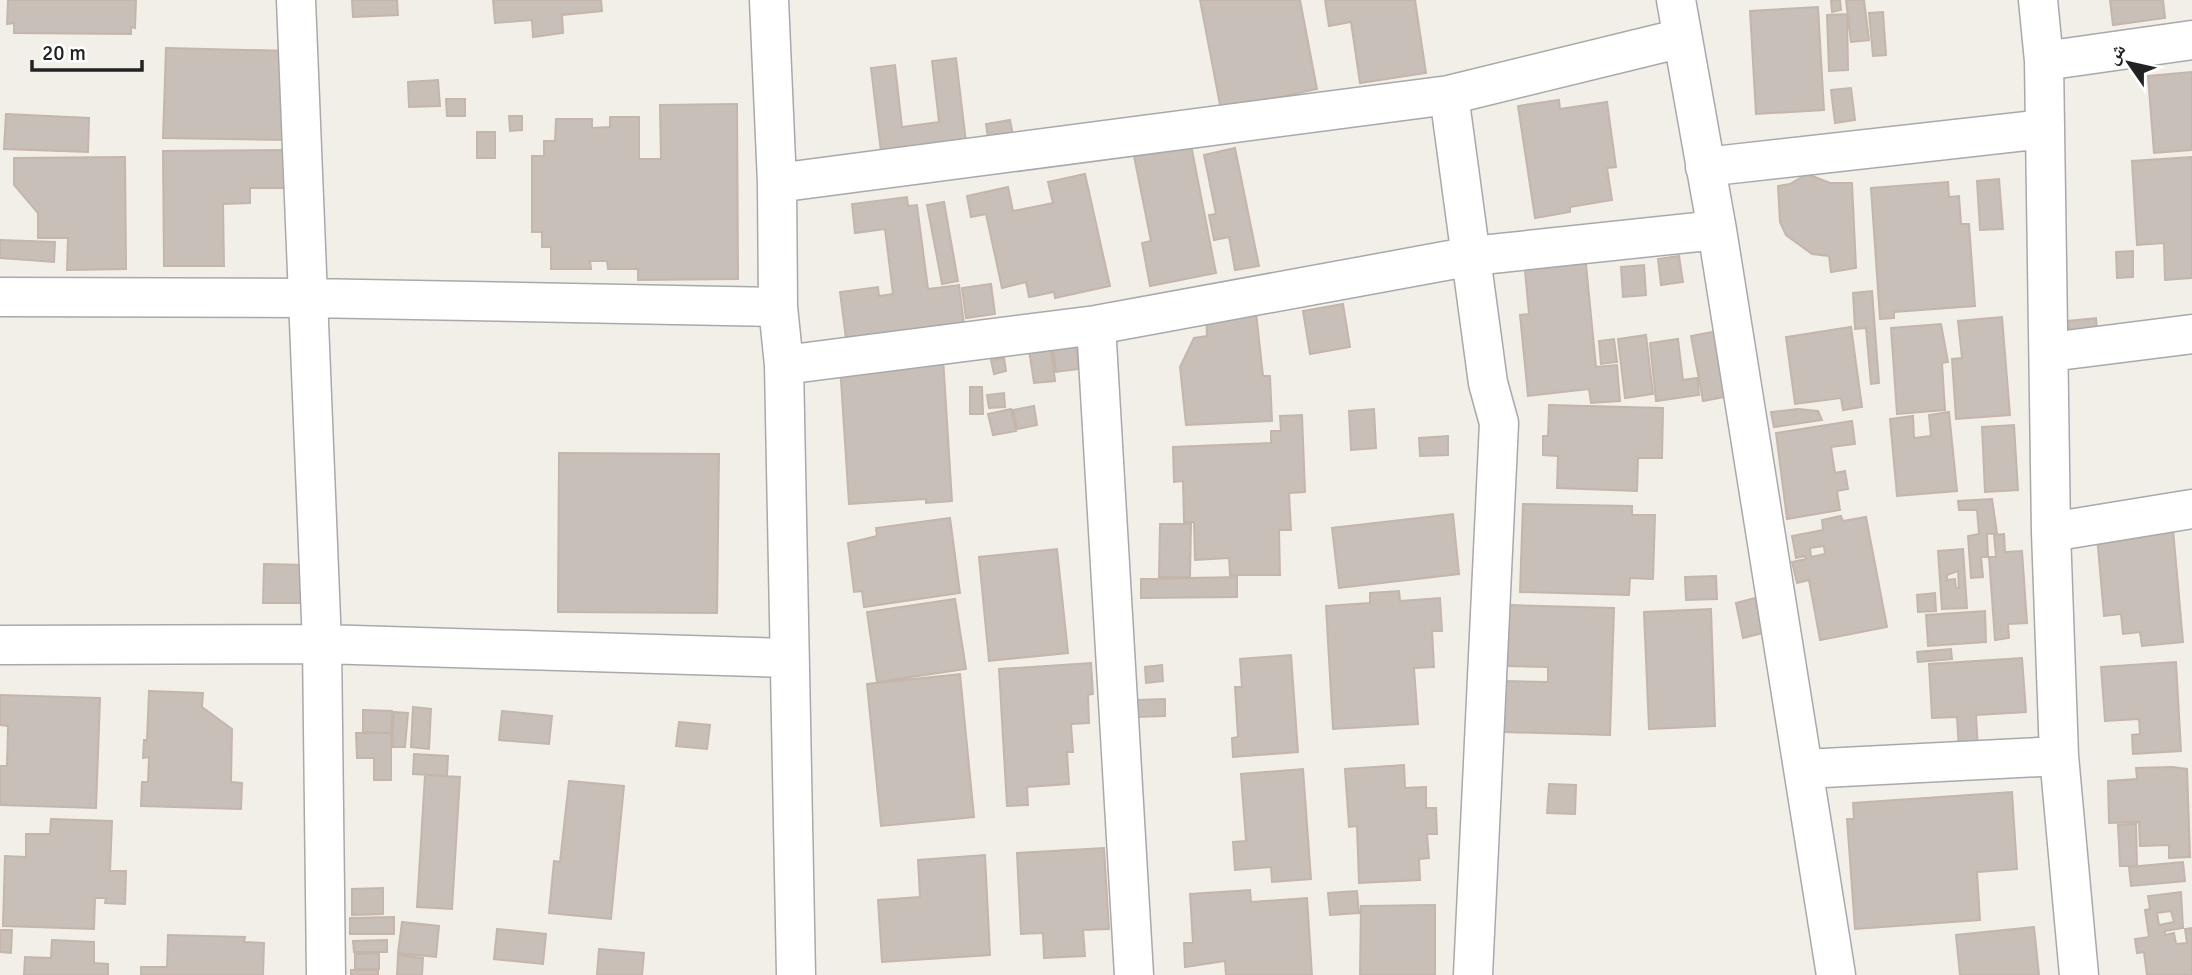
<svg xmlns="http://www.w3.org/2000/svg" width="2192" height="975" viewBox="0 0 2192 975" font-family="Signika,'Noto Naskh Arabic',sans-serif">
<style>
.building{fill:#c7bfb8;stroke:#c4b6ab;stroke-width:2;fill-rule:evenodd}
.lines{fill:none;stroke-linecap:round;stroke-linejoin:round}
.minor-casing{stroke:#a9a9a9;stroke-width:41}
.minor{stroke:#fff;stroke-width:38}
</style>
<rect width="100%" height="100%" fill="#f2efe9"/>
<path class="building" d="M 8,0 L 136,0 L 135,28 L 131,27 L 131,34 L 14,33 L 14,23 L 7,24 Z
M 352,0 L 397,0 L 398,15 L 353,17 Z
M 493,0 L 601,0 L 602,11 L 562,15 L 563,33 L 533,37 L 532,20 L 495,23 Z
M 1200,0 L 1300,0 L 1317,89 L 1221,110 Z
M 1325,0 L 1415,0 L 1426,73 L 1360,83 L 1351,22 L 1329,26 Z
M 1831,0 L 1840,0 L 1841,10 L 1832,12 Z
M 1846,0 L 1864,0 L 1869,40 L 1851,42 Z
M 2110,0 L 2163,0 L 2165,18 L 2113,25 Z
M 1818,7 L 1824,110 L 1756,114 L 1750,11 Z
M 1883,12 L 1886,55 L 1873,56 L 1869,13 Z
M 1847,14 L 1848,70 L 1829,71 L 1827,15 Z
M 166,48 L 291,51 L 288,140 L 163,138 Z
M 956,58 L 966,142 L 881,152 L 871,68 L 895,65 L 902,127 L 939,122 L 932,61 Z
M 2192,72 L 2192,150 L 2154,153 L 2148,76 Z
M 438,80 L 440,106 L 409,107 L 408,82 Z
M 1851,88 L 1855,120 L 1835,123 L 1831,90 Z
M 446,99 L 465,99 L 465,116 L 447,116 Z
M 1559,100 L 1560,109 L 1607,102 L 1616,167 L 1607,168 L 1612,200 L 1570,207 L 1570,212 L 1535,218 L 1518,106 Z
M 737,104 L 738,279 L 638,280 L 638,269 L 608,269 L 607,261 L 590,261 L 591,269 L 551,269 L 551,247 L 542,247 L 542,232 L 532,232 L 532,156 L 544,156 L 544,141 L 555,141 L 556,119 L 592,119 L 592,128 L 610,127 L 610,117 L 639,117 L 639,159 L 661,159 L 660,105 Z
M 6,114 L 89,118 L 88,152 L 4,149 Z
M 509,116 L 522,116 L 522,130 L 510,131 Z
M 1010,120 L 1014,141 L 989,145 L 986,124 Z
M 477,132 L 495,132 L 495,158 L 477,158 Z
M 1191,145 L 1216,273 L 1150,286 L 1142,243 L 1151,241 L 1134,156 Z
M 1235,148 L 1259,266 L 1235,270 L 1229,237 L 1214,240 L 1209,215 L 1216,214 L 1204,155 Z
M 286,150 L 286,188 L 250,188 L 250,203 L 223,204 L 224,266 L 164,266 L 163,151 Z
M 125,157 L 126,269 L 67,270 L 68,238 L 38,238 L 38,213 L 14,185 L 14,158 Z
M 2192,157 L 2192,278 L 2165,280 L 2164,243 L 2137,245 L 2132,161 Z
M 1085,174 L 1110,286 L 1055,298 L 1054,292 L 1029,297 L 1026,282 L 1002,288 L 986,214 L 971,217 L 967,196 L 1008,187 L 1013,211 L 1053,203 L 1048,182 Z
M 1807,174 L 1830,183 L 1852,183 L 1856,268 L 1831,272 L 1829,256 L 1812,254 L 1786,235 L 1780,222 L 1778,186 L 1790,184 Z
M 1999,179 L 2003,229 L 1980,230 L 1977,181 Z
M 1948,182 L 1949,197 L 1959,196 L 1961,224 L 1969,224 L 1975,306 L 1894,312 L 1894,318 L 1880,319 L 1871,188 Z
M 907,197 L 908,206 L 917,205 L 928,289 L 959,285 L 964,324 L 846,339 L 840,292 L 878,287 L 879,296 L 893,294 L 885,229 L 855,233 L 852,204 Z
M 944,202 L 958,281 L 942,284 L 927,205 Z
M 0,240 L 55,242 L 54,262 L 0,258 Z
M 2133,251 L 2133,277 L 2117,278 L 2116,252 Z
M 1585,254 L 1596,367 L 1617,365 L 1620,401 L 1591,403 L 1589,389 L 1528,396 L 1520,315 L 1529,314 L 1524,260 Z
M 1679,256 L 1683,282 L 1661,285 L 1658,259 Z
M 1644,265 L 1646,295 L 1623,297 L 1621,267 Z
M 991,284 L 995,314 L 966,318 L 962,288 Z
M 1872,291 L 1879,383 L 1871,384 L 1866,328 L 1855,329 L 1853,293 Z
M 1255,303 L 1263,376 L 1270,376 L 1272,421 L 1186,425 L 1180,367 L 1194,338 L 1207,336 L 1206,312 Z
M 1343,304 L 1350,347 L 1310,354 L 1303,311 Z
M 2002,317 L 2010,415 L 1956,419 L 1952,359 L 1962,358 L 1958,321 Z
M 2096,318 L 2097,330 L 2070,345 L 2068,321 Z
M 1941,324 L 1948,362 L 1942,363 L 1945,410 L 1897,414 L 1891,328 Z
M 1851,327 L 1862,407 L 1843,410 L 1841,398 L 1795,404 L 1786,337 Z
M 1723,330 L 1735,395 L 1703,401 L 1691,336 Z
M 1646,335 L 1653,394 L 1625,398 L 1618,339 Z
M 1614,339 L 1617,362 L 1601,364 L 1599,341 Z
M 1678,339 L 1683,380 L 1697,378 L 1699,395 L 1656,401 L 1650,343 Z
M 1076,345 L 1079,369 L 1056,372 L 1053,348 Z
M 1051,347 L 1055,381 L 1034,383 L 1029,350 Z
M 943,358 L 952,501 L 926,503 L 926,499 L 849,504 L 840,365 Z
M 1004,358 L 1006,371 L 994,374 L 991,360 Z
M 970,387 L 982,387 L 983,414 L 970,414 Z
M 1004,393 L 1005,407 L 989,408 L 987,395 Z
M 1549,405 L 1663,408 L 1662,458 L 1638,458 L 1637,491 L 1557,488 L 1558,456 L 1543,455 L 1543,436 L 1548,436 Z
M 1034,406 L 1037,425 L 1017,429 L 1013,410 Z
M 1011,409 L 1016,431 L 993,435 L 988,414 Z
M 1374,409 L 1376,448 L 1351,450 L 1349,411 Z
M 1798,409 L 1818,411 L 1822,420 L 1774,427 L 1771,412 Z
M 1949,412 L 1957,491 L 1897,496 L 1890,419 L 1913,416 L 1914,438 L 1931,436 L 1929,415 Z
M 1302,415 L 1305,492 L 1289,493 L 1291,530 L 1279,530 L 1280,575 L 1230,575 L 1229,558 L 1195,560 L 1194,522 L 1184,522 L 1183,481 L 1174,482 L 1173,447 L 1271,443 L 1271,431 L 1281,431 L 1280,416 Z
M 1852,421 L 1855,444 L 1831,447 L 1835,473 L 1845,471 L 1848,489 L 1837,491 L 1840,510 L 1787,519 L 1776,433 Z
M 2014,425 L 2018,490 L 1985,492 L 1982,427 Z
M 1448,436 L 1448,455 L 1420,456 L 1419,438 Z
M 559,453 L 719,454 L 717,613 L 558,612 Z
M 1992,499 L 1997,533 L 1987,534 L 1988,557 L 1981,557 L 1983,577 L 1971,578 L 1968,536 L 1979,534 L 1977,510 L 1959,510 L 1958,501 Z
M 1523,504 L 1632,506 L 1632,515 L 1655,515 L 1653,579 L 1630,578 L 1629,595 L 1520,592 Z
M 1453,514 L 1459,574 L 1339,588 L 1332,528 Z
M 1841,516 L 1843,521 L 1866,517 L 1887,627 L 1820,640 L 1809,580 L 1797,583 L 1792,562 L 1806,559 L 1805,556 L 1796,558 L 1792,536 L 1823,530 L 1822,520 ZM 1824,546 L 1825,554 L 1811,557 L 1810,548 Z
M 950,518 L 960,593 L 864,607 L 862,591 L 854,592 L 848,543 L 877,536 L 876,528 Z
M 1160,524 L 1191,524 L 1190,577 L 1159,577 Z
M 2173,529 L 2183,642 L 2142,646 L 2140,632 L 2123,634 L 2121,614 L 2104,616 L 2097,536 Z
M 2004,534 L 2005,552 L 2022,551 L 2027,623 L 2008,624 L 2009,638 L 1995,640 L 1989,557 L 1996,557 L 1994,535 Z
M 1057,549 L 1068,653 L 989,661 L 979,557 Z
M 1963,549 L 1967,608 L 1942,609 L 1938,551 ZM 1958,571 L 1959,588 L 1956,588 L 1955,579 L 1947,580 L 1947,575 Z
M 264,564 L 306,565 L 305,603 L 263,603 Z
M 1716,576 L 1717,599 L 1686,600 L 1685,577 Z
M 1237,577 L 1237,597 L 1141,598 L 1141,579 Z
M 1399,591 L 1400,601 L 1440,598 L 1442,631 L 1432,631 L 1434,667 L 1414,668 L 1418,724 L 1333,729 L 1326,606 L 1370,603 L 1370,593 Z
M 1935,593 L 1936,611 L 1918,612 L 1917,595 Z
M 1755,598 L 1763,633 L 1743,638 L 1736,603 Z
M 955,599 L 966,669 L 877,682 L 867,612 Z
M 1510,605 L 1614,608 L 1610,735 L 1503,732 L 1505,681 L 1548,682 L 1548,667 L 1507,666 Z
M 1711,609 L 1715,726 L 1649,729 L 1644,612 Z
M 1985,611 L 1986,642 L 1928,646 L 1926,615 Z
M 1951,649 L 1952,659 L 1918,662 L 1917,652 Z
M 1291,655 L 1298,752 L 1233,757 L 1232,738 L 1238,737 L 1235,687 L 1242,687 L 1240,659 Z
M 2022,658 L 2026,712 L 1976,715 L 1978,750 L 1959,751 L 1957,717 L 1932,718 L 1929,664 Z
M 2176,662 L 2181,751 L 2133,754 L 2132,735 L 2140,734 L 2139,719 L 2105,721 L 2101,667 Z
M 1091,663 L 1093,694 L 1088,695 L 1089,723 L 1071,724 L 1073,752 L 1067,752 L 1069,784 L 1027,787 L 1028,805 L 1007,806 L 999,669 Z
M 1162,665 L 1163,681 L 1146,683 L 1145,667 Z
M 960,674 L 974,817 L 881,826 L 867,684 Z
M 149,691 L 203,693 L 202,707 L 232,729 L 231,782 L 242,783 L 241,809 L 141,806 L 142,782 L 148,782 L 149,757 L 143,758 L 144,740 L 147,740 Z
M 0,695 L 100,698 L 96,808 L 0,805 L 0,766 L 7,766 L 8,726 L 0,725 Z
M 1165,699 L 1165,716 L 1137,717 L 1137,700 Z
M 413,707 L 431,709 L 429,749 L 411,747 Z
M 363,710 L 392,711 L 391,733 L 363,732 Z
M 502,711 L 552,716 L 549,744 L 499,740 Z
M 394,712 L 408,713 L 405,747 L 392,747 Z
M 679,722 L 710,725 L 707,749 L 676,746 Z
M 356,733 L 391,733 L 391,780 L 374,780 L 374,758 L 357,758 Z
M 414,754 L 448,756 L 447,776 L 413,774 Z
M 1404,765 L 1405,788 L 1426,787 L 1426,808 L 1436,808 L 1437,834 L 1427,834 L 1429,858 L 1419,859 L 1420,880 L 1359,883 L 1357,826 L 1349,827 L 1345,769 Z
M 2172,767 L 2187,769 L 2190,857 L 2169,858 L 2169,845 L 2140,846 L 2139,822 L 2109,823 L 2108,781 L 2137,779 L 2136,768 Z
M 1303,769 L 1311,879 L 1272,882 L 1271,867 L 1235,870 L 1233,842 L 1246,841 L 1241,774 Z
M 425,775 L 460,777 L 452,909 L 417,907 Z
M 569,781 L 624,786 L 611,919 L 549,913 L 554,861 L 560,862 Z
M 1549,784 L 1576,785 L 1575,814 L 1547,813 Z
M 2012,792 L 2017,869 L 1977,872 L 1980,920 L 1855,929 L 1847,819 L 1854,819 L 1853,803 Z
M 51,819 L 112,821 L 110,871 L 126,871 L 125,904 L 105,903 L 106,898 L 95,898 L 94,929 L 3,926 L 5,856 L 26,857 L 26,834 L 50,834 Z
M 2136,824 L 2137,866 L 2120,866 L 2118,825 Z
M 1104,848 L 1109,929 L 1083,930 L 1085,956 L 1044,958 L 1043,933 L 1021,934 L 1017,853 Z
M 985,855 L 990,955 L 882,962 L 878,900 L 920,897 L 918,860 Z
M 2183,862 L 2185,881 L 2131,886 L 2129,867 Z
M 383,888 L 383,914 L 352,915 L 352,889 Z
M 1250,890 L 1251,902 L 1307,898 L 1312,975 L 1226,975 L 1225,961 L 1185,967 L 1184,943 L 1193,943 L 1190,894 Z
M 1357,891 L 1359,913 L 1330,915 L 1328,893 Z
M 2181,892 L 2183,928 L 2165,931 L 2165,935 L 2174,933 L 2176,944 L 2187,943 L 2185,929 L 2192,928 L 2192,975 L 2147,975 L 2144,952 L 2137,953 L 2135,939 L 2149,937 L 2145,910 L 2150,909 L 2148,896 ZM 2171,911 L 2174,922 L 2159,925 L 2157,913 Z
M 1435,905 L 1435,975 L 1360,975 L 1361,906 Z
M 394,917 L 394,934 L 350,934 L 350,918 Z
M 402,922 L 439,926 L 436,957 L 398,953 Z
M 2034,927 L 2039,975 L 1960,975 L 1956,935 Z
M 497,929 L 546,934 L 543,964 L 494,959 Z
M 0,930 L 12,930 L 11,953 L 0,952 Z
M 168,935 L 245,937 L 244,942 L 264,943 L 263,975 L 141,975 L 141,967 L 167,967 Z
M 52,940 L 94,942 L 94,963 L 108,964 L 108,975 L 24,975 L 25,957 L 51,958 Z
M 387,940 L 387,952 L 354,952 L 353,941 Z
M 599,949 L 644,953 L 642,975 L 597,975 Z
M 379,953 L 379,969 L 355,969 L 355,954 Z
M 398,955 L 423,958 L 422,975 L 397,975 Z
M 351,970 L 378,970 L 378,975 L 351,975 Z"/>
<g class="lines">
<g class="minor-casing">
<path id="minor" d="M 296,0 L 322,644 L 326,975
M 769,0 L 777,183 L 778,307 L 784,365 L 796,975
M 1676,0 L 1717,230 L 1836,975
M 2038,0 L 2044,61 L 2051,532 L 2059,756 L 2079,975
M 2044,61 L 2192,40
M 1449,95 L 1488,383 L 1499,423 L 1473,975
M 1705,167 L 2044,129
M 777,183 L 1449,95 L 1682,38
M 0,297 L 308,298 L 778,307
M 1096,325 L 1134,975
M 2050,352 L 2192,334
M 784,365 L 1096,325 L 1472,256 L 1717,230
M 2051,532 L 2192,509
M 0,645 L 322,644 L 789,658
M 1804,769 L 2059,756"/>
</g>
<use href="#minor" class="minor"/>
</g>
<g transform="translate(2129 63) rotate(304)" stroke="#ffffff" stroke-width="5" paint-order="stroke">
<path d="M0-5L12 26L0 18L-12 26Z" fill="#222222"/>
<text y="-10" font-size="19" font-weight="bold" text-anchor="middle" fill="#222222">ش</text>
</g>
<path d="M32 60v10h110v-10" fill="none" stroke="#222222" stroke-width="3.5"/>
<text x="42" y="60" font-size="21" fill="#222222" stroke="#ffffff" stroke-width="5" paint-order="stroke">20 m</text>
</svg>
